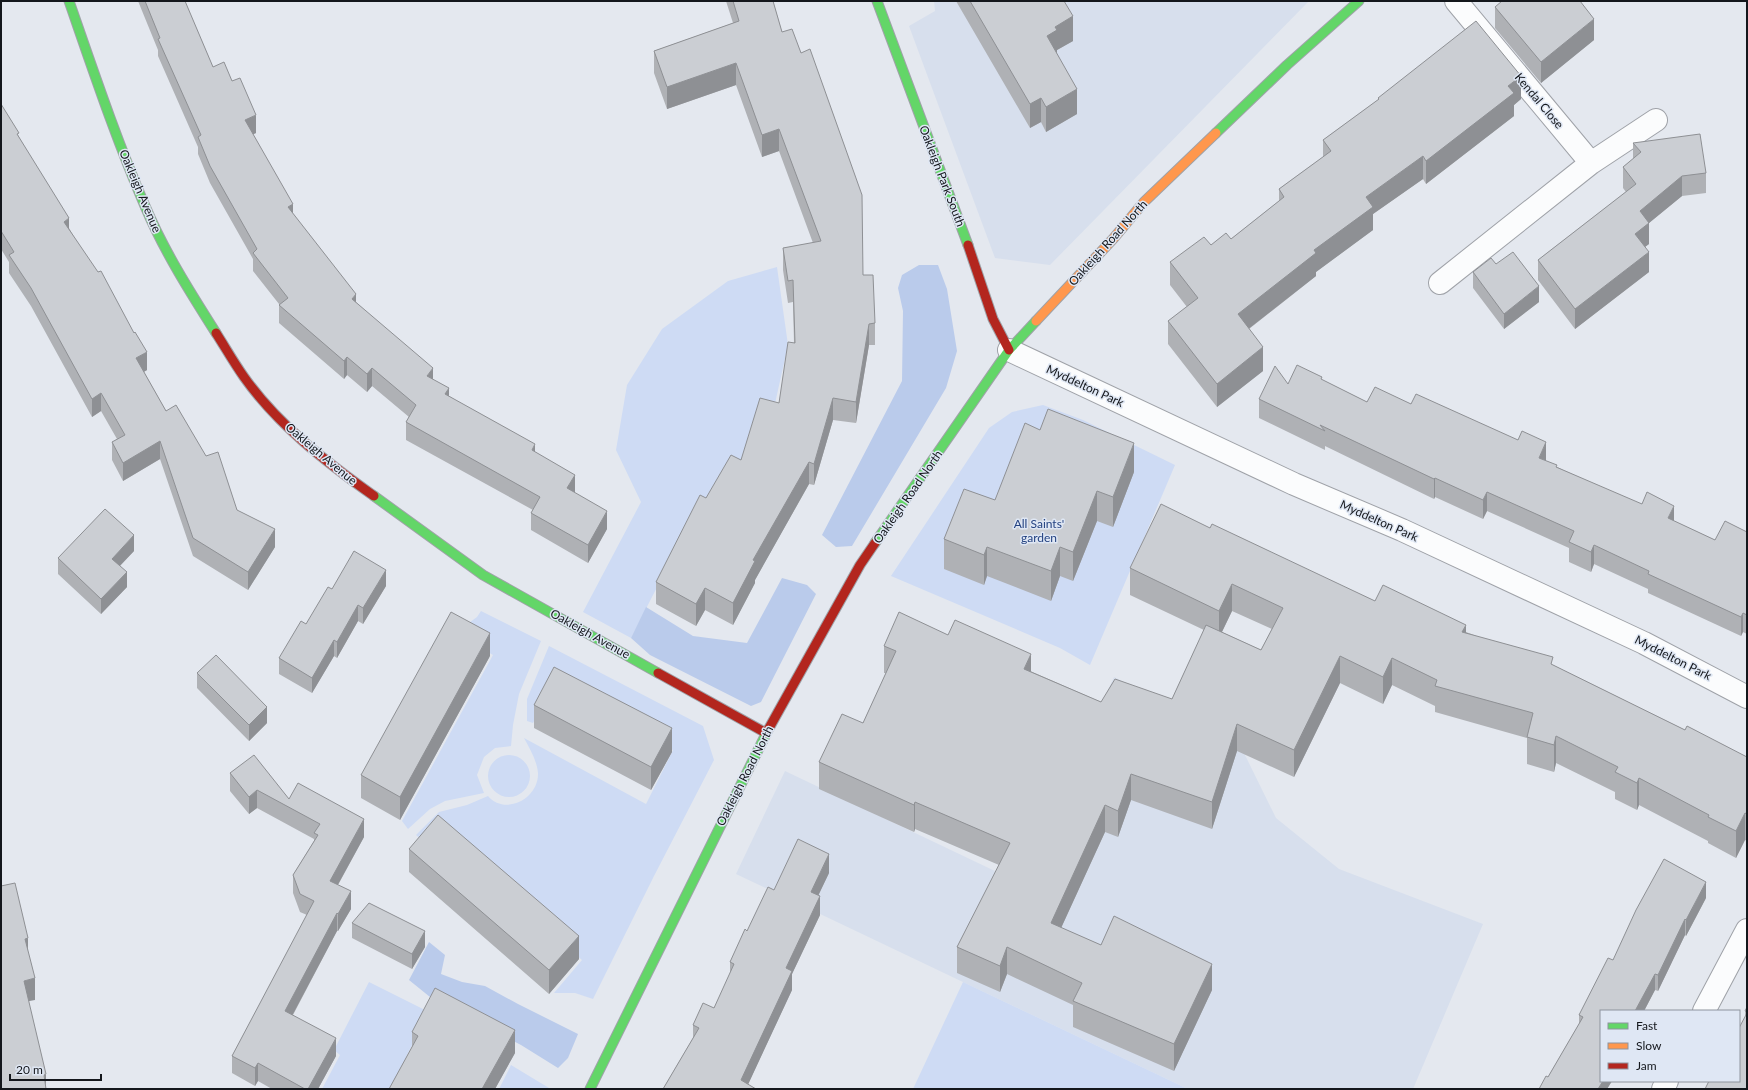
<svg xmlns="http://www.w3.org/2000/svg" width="1748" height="1090" viewBox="0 0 1748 1090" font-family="Lato,sans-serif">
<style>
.built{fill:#d7dfed}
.green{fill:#cedbf4}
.forest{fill:#bacbeb}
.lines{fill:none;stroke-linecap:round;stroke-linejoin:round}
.street-casing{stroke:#9fa2a8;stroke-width:24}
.fast-casing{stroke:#9fa2a8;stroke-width:11}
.slow-casing{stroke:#9fa2a8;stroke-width:11}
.jam-casing{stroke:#9fa2a8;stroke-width:11}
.street{stroke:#fbfcfd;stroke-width:22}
.fast{stroke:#63d668;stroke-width:9}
.slow{stroke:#ff974d;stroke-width:9}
.jam{stroke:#b3261e;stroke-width:9}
.wall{fill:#afb1b5;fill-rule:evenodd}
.shaded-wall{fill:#8e9094}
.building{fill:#cbced3;stroke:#8e9094}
.labels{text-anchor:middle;stroke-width:3;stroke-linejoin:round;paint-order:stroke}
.street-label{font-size:12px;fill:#14171c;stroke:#dfe7f4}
.park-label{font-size:12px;fill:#244280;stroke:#dfe7f4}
</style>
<rect width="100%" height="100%" fill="#e4e8ef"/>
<path class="built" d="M 934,1 L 1309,1 L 1050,265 L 995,258 L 909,26 L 935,11 Z
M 1114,677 L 1213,726 L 1244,753 L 1276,818 L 1339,869 L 1483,924 L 1413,1089 L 1188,1089 L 736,874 L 785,771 L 1018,882 Z"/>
<path class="green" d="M 777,267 L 788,345 L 772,417 L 738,476 L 703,515 L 696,511 L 631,638 L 583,612 L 641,502 L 616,450 L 627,385 L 662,329 L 728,281 Z
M 1043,405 L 1083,420 L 1175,465 L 1090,665 L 1060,648 L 891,576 L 989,428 L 1012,412 Z
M 481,611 L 541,641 L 519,694 L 513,725 L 511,746 L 495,748 L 484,757 L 477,775 L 484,793 L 445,801 L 430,809 L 408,829 L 402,821 L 493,655 L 455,633 L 477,617 Z
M 549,646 L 703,726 L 714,760 L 654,876 L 593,999 L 575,993 L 554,993 L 582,960 L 438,835 L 428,846 L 416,835 L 439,812 L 467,805 L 488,796 C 505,816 539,799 538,773 C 537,761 530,749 524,738 L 646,804 L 673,750 L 553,686 L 533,723 L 527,721 L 527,699 Z
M488 776a21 21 0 1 1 42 0a21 21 0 1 1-42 0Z
M 369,982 L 429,1012 L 406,1057 L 410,1060 L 395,1089 L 322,1089 L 340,1055 L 334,1050 Z
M 963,982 L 1188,1089 L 913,1089 Z
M 511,1065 L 549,1088 L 549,1089 L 499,1089 Z"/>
<path class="forest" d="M 919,265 L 938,265 L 947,289 L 957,351 L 946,388 L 852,546 L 836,547 L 822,535 L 902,381 L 903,311 L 898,288 L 902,275 Z
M 782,578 L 807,585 L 816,594 L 761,702 L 751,706 L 650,655 L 631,638 L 646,607 L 693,636 L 747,643 Z
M 429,942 L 445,955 L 441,974 L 462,982 L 485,986 L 518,1004 L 578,1034 L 568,1058 L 558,1068 L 521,1045 L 430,997 L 409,980 Z"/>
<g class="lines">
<g class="street-casing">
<path id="street" d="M 1456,1 L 1591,163
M 1440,283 L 1591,163 L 1656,120
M 1009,350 L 1294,484 L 1402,530 L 1644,643 L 1747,697
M 1704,1011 L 1747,930
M 1663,1089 L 1667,1081"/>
</g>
<g class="fast-casing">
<path id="fast" d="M 69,1 C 93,70 116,139 145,206 C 164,251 190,292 216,333
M 877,1 L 968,245
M 1216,133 L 1287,65 L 1359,1
M 374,496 L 483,575 L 658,673
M 875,543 L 1009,350 L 1036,321
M 590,1089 L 768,730"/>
</g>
<g class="slow-casing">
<path id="slow" d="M 1036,321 L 1113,239 L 1144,202 L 1216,133"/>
</g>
<g class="jam-casing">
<path id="jam" d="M 968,245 L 993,319 L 1009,350
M 216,333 C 225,347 234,363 244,377 C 278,425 326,462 374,496
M 658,673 L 766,733
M 768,730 L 860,565 L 875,543"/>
</g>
<use href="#street" class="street"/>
<use href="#fast" class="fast"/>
<use href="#slow" class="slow"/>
<use href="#jam" class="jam"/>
</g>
<path class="wall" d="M 138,1 L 188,1 L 185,2 L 213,67 L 232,81 L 256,133 L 253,134 L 293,214 L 356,302 L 433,380 L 449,396 L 535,452 L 575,493 L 607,529 L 588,563 L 531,530 L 531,513 L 533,510 L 406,440 L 406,422 L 409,417 L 372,386 L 367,392 L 347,375 L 344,379 L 279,323 L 279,304 L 253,271 L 253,259 L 210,183 L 198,154 L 198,147 L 158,56 L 158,50 Z
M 726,1 L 773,1 L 782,32 L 863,275 L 875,323 L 875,345 L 869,345 L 856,423 L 833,420 L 814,485 L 809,484 L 755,580 L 755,583 L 733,625 L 705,610 L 696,626 L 656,604 L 656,582 L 706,498 L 741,460 L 779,403 L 794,343 L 793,302 L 788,303 L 783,270 L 783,248 L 813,243 L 779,151 L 762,157 L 736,85 L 667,109 L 654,73 L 654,51 L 733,23 Z
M 956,1 L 1064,1 L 1073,41 L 1057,50 L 1057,54 L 1077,114 L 1046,132 L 1041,122 L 1030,128 Z
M 1495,7 L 1594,40 L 1541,83 L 1495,28 Z
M 1378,98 L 1521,99 L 1514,105 L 1514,116 L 1426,184 L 1423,179 L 1373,214 L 1373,230 L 1316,272 L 1316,276 L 1249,329 L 1263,371 L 1217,407 L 1168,344 L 1168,321 L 1187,307 L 1170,285 L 1170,262 L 1211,245 L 1231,239 L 1279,201 L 1279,189 L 1323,157 L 1323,140 L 1378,100 Z
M 1,104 L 147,370 L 144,372 L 166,411 L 237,510 L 275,547 L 248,590 L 193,556 L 160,459 L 123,481 L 112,460 L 112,442 L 117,439 L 101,411 L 92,417 L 31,306 L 9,273 L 9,262 L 1,249 Z
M 1633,143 L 1706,173 L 1706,193 L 1682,196 L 1649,223 L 1649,244 L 1645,247 L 1649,272 L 1575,329 L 1538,280 L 1538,260 L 1626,192 L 1623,188 L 1623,167 L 1633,159 Z
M 1473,272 L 1539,302 L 1504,329 L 1473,288 Z
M 1322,380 L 1367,402 L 1411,404 L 1546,461 L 1557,467 L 1715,540 L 1747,532 L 1747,634 L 1743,632 L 1741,636 L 1648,593 L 1648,589 L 1594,564 L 1591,572 L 1569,562 L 1569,548 L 1487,511 L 1483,519 L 1435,497 L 1434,499 L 1325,446 L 1325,450 L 1259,418 L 1259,399 L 1288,384 Z
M 1134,472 L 1113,527 L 1097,521 L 1073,581 L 1060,576 L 1051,601 L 987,576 L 984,585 L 944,569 L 944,539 L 995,500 Z
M 1210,528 L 1375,601 L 1466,632 L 1553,665 L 1685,730 L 1747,757 L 1747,841 L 1745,840 L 1736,858 L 1708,843 L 1708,841 L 1639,805 L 1637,810 L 1615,799 L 1615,792 L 1556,763 L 1554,772 L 1527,764 L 1527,738 L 1435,712 L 1435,706 L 1392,685 L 1383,704 L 1340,683 L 1294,777 L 1237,751 L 1212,829 L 1131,800 L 1118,837 L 1105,832 L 1061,928 L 1101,945 L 1212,990 L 1174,1071 L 1073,1027 L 1073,1005 L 1007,974 L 1000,992 L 957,973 L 957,947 L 999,865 L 915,829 L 914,832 L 819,789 L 819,762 L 863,723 L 886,673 L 884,673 L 884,646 L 948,635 L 1101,702 L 1172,699 L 1204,630 L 1130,595 L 1130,568 ZM 1232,611 L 1272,629 L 1261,650 L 1222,632 Z
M 134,551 L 120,566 L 127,587 L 101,614 L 58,574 L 58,558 Z
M 386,586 L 363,624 L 358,621 L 337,658 L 334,656 L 312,693 L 279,674 L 279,658 L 306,624 L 332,589 Z
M 490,656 L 400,820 L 361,798 L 361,775 Z
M 197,673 L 267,723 L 249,741 L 197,688 Z
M 534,705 L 672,752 L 651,790 L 534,728 Z
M 230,773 L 289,799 L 364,837 L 338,885 L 351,909 L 338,931 L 337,931 L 293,1015 L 336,1056 L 318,1089 L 272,1089 L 258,1081 L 255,1086 L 232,1073 L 232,1056 L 307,915 L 300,912 L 293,893 L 293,875 L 314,841 L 314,839 L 257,808 L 249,814 L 230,791 Z
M 409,849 L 579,959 L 549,994 L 409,872 Z
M 829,873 L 818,895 L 820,915 L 792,974 L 792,990 L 748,1084 L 663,1089 L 693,1038 L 693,1025 L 714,1008 L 730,975 L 730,962 L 747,931 L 774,890 Z
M 1706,898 L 1686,936 L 1685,935 L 1658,991 L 1655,990 L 1644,1011 L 1601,1011 L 1601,1081 L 1612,1081 L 1607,1089 L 1539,1089 L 1548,1077 L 1579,1024 L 1579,1015 L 1613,960 Z
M 352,923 L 425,947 L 412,969 L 352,938 Z
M 1747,1007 L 1747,1089 L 1739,1081 L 1745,1018 L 1745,1011 Z
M 412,1032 L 515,1053 L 495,1089 L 389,1089 L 412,1047 Z"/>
<path class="shaded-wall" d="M 1073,16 L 1073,41 L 1057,50 L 1057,55 L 1047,36 L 1055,27 Z
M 1594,19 L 1594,40 L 1541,83 L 1541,62 Z
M 736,63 L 736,85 L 667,109 L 667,87 Z
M 1521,76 L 1521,99 L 1514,105 L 1514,116 L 1426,184 L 1426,161 L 1508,86 Z
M 1077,89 L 1077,114 L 1046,132 L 1046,107 Z
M 1041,98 L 1041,122 L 1030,128 L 1030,104 Z
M 256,115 L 256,133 L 245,138 L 245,120 Z
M 779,129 L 779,151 L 762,157 L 762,135 Z
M 1423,156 L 1423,179 L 1373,214 L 1373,230 L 1316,272 L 1316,276 L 1238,337 L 1238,314 L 1314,250 L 1366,197 Z
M 1682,176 L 1682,196 L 1649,223 L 1649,244 L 1635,254 L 1635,234 L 1640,211 Z
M 293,204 L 293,222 L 288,207 Z
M 69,218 L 69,236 L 64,222 Z
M 1649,252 L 1649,272 L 1575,329 L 1575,309 Z
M 1539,286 L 1539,302 L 1504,329 L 1504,314 Z
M 356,294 L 356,312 L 352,299 Z
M 869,324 L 869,345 L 856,423 L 856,402 Z
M 1263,347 L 1263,371 L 1217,407 L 1217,384 Z
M 147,352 L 147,370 L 136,376 L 136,358 Z
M 347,357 L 347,375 L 344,379 L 344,361 Z
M 372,368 L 372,386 L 367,392 L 367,374 Z
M 433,368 L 433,386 L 427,376 Z
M 449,388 L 449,406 L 445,394 Z
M 101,393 L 101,411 L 92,417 L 92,399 Z
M 833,398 L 833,420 L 814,485 L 814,464 Z
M 160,441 L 160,459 L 123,481 L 123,463 Z
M 1546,442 L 1546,461 L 1539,458 Z
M 1134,443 L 1134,472 L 1113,527 L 1113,497 Z
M 535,444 L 535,462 L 532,450 Z
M 809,462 L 809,484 L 755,580 L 755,583 L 733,625 L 733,603 L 753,560 Z
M 575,475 L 575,493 L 567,488 Z
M 1435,478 L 1435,497 L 1434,499 L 1434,479 Z
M 1097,491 L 1097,521 L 1073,581 L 1073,552 Z
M 1487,492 L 1487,511 L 1483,519 L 1483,500 Z
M 1674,506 L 1674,525 L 1668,518 Z
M 607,511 L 607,529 L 588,563 L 588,545 Z
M 275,529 L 275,547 L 248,590 L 248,572 Z
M 134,535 L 134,551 L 112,574 L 112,559 Z
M 1594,545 L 1594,564 L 1591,572 L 1591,552 Z
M 987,547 L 987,576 L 984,585 L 984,555 Z
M 1060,547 L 1060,576 L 1051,601 L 1051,571 Z
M 386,570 L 386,586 L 363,624 L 363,608 Z
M 127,572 L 127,587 L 101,614 L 101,599 Z
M 1232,584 L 1232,611 L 1219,638 L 1219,611 Z
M 705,588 L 705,610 L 696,626 L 696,604 Z
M 358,605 L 358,621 L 337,658 L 337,642 Z
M 1743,613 L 1743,632 L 1741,636 L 1741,617 Z
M 1466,625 L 1466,652 L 1462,632 Z
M 490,633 L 490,656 L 400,820 L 400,797 Z
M 334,640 L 334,656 L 312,693 L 312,678 Z
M 1031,654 L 1031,680 L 1024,669 Z
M 1340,656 L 1340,683 L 1294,777 L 1294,750 Z
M 1392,658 L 1392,685 L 1383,704 L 1383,677 Z
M 267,707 L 267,723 L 249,741 L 249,725 Z
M 1237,724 L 1237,751 L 1212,829 L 1212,802 Z
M 672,728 L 672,752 L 651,790 L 651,767 Z
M 1556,736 L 1556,763 L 1554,772 L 1554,745 Z
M 1131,774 L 1131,800 L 1118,837 L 1118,811 Z
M 1639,778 L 1639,805 L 1637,810 L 1637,783 Z
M 257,790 L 257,808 L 249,814 L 249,797 Z
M 915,802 L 915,829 L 914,832 L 914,805 Z
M 1105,805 L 1105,832 L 1051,950 L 1051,923 Z
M 1745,813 L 1745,840 L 1736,858 L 1736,831 Z
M 364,819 L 364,837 L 330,899 L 330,881 Z
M 829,854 L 829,873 L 811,911 L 811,892 Z
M 1706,882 L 1706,898 L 1686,936 L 1686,920 Z
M 351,891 L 351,909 L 338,931 L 338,914 Z
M 820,896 L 820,915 L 792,974 L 792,990 L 746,1089 L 741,1080 L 786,968 Z
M 337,913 L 337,931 L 285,1029 L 285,1011 Z
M 1685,919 L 1685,935 L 1658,991 L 1658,975 Z
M 425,931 L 425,947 L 412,969 L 412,954 Z
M 579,936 L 579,959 L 549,994 L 549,970 Z
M 28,938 L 28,960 L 25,939 Z
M 1007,947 L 1007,974 L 1000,992 L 1000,966 Z
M 1212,964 L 1212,990 L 1174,1071 L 1174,1044 Z
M 1655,974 L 1655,990 L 1644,1011 L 1635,1011 Z
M 35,978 L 35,1000 L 24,1002 L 24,981 Z
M 515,1030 L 515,1053 L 495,1089 L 482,1089 Z
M 336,1038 L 336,1056 L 318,1089 L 308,1089 Z
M 258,1063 L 258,1081 L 255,1086 L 255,1068 Z
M 46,1074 L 46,1089 L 44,1075 Z
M 1603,1081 L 1612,1081 L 1607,1089 L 1598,1089 Z"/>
<path class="building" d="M 145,1 L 185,1 L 213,67 L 224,62 L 232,81 L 240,78 L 256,115 L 245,120 L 293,204 L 288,207 L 356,294 L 352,299 L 433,368 L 427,376 L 449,388 L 445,394 L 535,444 L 532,450 L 575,475 L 567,488 L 607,511 L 588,545 L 531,513 L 540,497 L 406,422 L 416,405 L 372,368 L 367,374 L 347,357 L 344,361 L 279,305 L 288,298 L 253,253 L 257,249 L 210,166 L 198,137 L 201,135 L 158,39 L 160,38 Z
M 733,1 L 773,1 L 782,32 L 792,29 L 801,53 L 810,49 L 862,195 L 863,275 L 873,275 L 875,323 L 869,324 L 856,402 L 833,398 L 814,464 L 809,462 L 753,560 L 755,561 L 733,603 L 705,588 L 696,604 L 656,582 L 700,495 L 706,498 L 731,455 L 741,460 L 760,398 L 779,403 L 788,342 L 795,343 L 793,280 L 788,281 L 783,248 L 821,241 L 779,129 L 762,135 L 736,63 L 667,87 L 654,51 L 739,21 Z
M 970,1 L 1064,1 L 1073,16 L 1055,27 L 1057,30 L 1047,36 L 1077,89 L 1046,107 L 1041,98 L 1030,104 Z
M 1502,1 L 1580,1 L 1594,19 L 1541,62 L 1495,7 Z
M 1476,21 L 1521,76 L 1508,86 L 1514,93 L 1426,161 L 1423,156 L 1366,197 L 1373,207 L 1314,250 L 1316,253 L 1238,314 L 1263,347 L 1217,384 L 1168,321 L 1198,298 L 1170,262 L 1204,237 L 1211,245 L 1226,233 L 1231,239 L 1284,197 L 1279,189 L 1331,151 L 1323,140 L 1379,99 L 1378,98 Z
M 1,104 L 19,133 L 17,134 L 69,218 L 64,222 L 98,272 L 101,271 L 134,333 L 135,332 L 147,352 L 136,358 L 166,411 L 176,405 L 206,456 L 218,452 L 237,510 L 275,529 L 248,572 L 193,538 L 160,441 L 123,463 L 112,442 L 125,435 L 101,393 L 92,399 L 31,288 L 9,255 L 14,252 L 1,231 Z
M 1700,134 L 1706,173 L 1682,176 L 1640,211 L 1649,223 L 1635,234 L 1649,252 L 1575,309 L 1538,260 L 1636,184 L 1623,167 L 1641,152 L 1633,143 Z
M 1513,252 L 1539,286 L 1504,314 L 1473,272 L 1491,258 L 1496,264 Z
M 1297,365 L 1322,377 L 1321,379 L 1367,402 L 1375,387 L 1411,404 L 1416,394 L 1518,440 L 1522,431 L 1546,442 L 1539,458 L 1557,465 L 1556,467 L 1642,504 L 1647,492 L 1674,506 L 1668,518 L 1715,540 L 1725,521 L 1747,532 L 1747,615 L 1743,613 L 1741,617 L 1648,574 L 1649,571 L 1594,545 L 1591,552 L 1569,542 L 1574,531 L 1487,492 L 1483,500 L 1435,478 L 1434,479 L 1320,425 L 1325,431 L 1259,399 L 1275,366 L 1288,384 Z
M 1048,409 L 1134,443 L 1113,497 L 1097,491 L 1073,552 L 1060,547 L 1051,571 L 987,547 L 984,555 L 944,539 L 964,489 L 995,500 L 1025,423 L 1040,430 Z
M 1161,504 L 1210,528 L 1212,524 L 1375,601 L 1383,585 L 1466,625 L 1462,632 L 1553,657 L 1551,664 L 1685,730 L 1687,726 L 1747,757 L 1747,814 L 1745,813 L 1736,831 L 1708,817 L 1709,815 L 1639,778 L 1637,783 L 1615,772 L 1618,767 L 1556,736 L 1554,745 L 1527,737 L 1533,713 L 1435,686 L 1437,680 L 1392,658 L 1383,677 L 1340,656 L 1294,750 L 1237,724 L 1212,802 L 1131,774 L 1118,811 L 1105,805 L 1051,923 L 1101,945 L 1114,916 L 1212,964 L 1174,1044 L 1073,1001 L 1082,983 L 1007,947 L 1000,966 L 957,947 L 1010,843 L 915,802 L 914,805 L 819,762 L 842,714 L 863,723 L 896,651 L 884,646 L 899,612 L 948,635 L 955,620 L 1031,654 L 1024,669 L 1101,702 L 1115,679 L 1172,699 L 1206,625 L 1261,650 L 1283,608 L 1232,584 L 1219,611 L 1130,568 Z
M 105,509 L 134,535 L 112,559 L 127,572 L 101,599 L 58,558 Z
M 354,551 L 386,570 L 363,608 L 358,605 L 337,642 L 334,640 L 312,678 L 279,658 L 301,621 L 306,624 L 328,587 L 332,589 Z
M 451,612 L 490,633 L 400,797 L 361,775 Z
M 216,655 L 267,707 L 249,725 L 197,673 Z
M 554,667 L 672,728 L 651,767 L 534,705 Z
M 254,755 L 289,799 L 298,783 L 364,819 L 330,881 L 351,891 L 338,914 L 337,913 L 285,1011 L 336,1038 L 308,1089 L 305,1089 L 258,1063 L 255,1068 L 232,1056 L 314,901 L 300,894 L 293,875 L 318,835 L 314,833 L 320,824 L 257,790 L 249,797 L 230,773 Z
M 438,815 L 579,936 L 549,970 L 409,849 Z
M 798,839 L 829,854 L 811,892 L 820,896 L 786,968 L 792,971 L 741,1080 L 756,1089 L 663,1089 L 699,1028 L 693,1025 L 703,1003 L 714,1008 L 734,964 L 730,962 L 745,929 L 747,931 L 768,887 L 774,890 Z
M 1664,859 L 1706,882 L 1686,920 L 1685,919 L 1658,975 L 1655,974 L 1635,1011 L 1601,1011 L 1601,1081 L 1603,1081 L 1598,1089 L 1539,1089 L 1546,1076 L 1548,1077 L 1583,1017 L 1579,1015 L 1608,958 L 1613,960 L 1636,910 Z
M 15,883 L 28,938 L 25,939 L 35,978 L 24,981 L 46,1074 L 44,1075 L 46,1089 L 1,1089 L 1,886 Z
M 369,903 L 425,931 L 412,954 L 352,923 Z
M 435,988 L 515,1030 L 482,1089 L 389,1089 L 418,1036 L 412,1032 Z
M 1747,1007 L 1747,1012 L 1745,1011 Z
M 1747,1013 L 1747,1089 L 1705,1089 L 1709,1081 L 1739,1081 L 1739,1028 Z"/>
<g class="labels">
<g class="street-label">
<text transform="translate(1539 101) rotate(50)" y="4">Kendal Close</text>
<text transform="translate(942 176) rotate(69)" y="4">Oakleigh Park South</text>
<text transform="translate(140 191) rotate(67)" y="4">Oakleigh Avenue</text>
<text transform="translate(1108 243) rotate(-48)" y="4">Oakleigh Road North</text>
<text transform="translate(1085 386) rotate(25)" y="4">Myddelton Park</text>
<text transform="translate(321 454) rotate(40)" y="4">Oakleigh Avenue</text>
<text transform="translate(908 497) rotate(-55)" y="4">Oakleigh Road North</text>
<text transform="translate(1379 521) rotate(24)" y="4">Myddelton Park</text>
<text transform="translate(590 634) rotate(29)" y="4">Oakleigh Avenue</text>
<text transform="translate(1673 658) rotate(27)" y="4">Myddelton Park</text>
<text transform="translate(745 776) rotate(-63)" y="4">Oakleigh Road North</text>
</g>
<g class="park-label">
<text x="1039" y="528">All Saints'<tspan x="1039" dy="14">garden</tspan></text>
</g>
</g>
<rect width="1748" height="1090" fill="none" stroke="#14171c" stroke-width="4"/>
<rect x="1600" y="1010" width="140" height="72" fill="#dfe7f4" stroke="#8e949e"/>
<rect x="1608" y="1023" width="20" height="6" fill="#63d668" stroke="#8e949e"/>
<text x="1636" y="1030" font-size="12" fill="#14171c">Fast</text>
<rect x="1608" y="1043" width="20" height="6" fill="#ff974d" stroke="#8e949e"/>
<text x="1636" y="1050" font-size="12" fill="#14171c">Slow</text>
<rect x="1608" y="1063" width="20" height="6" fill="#b3261e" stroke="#8e949e"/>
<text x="1636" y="1070" font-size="12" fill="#14171c">Jam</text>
<path d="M10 1074v6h91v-6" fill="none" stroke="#14171c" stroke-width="2"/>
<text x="16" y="1074" font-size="12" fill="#14171c" stroke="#dfe7f4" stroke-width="3" paint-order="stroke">20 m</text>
</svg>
